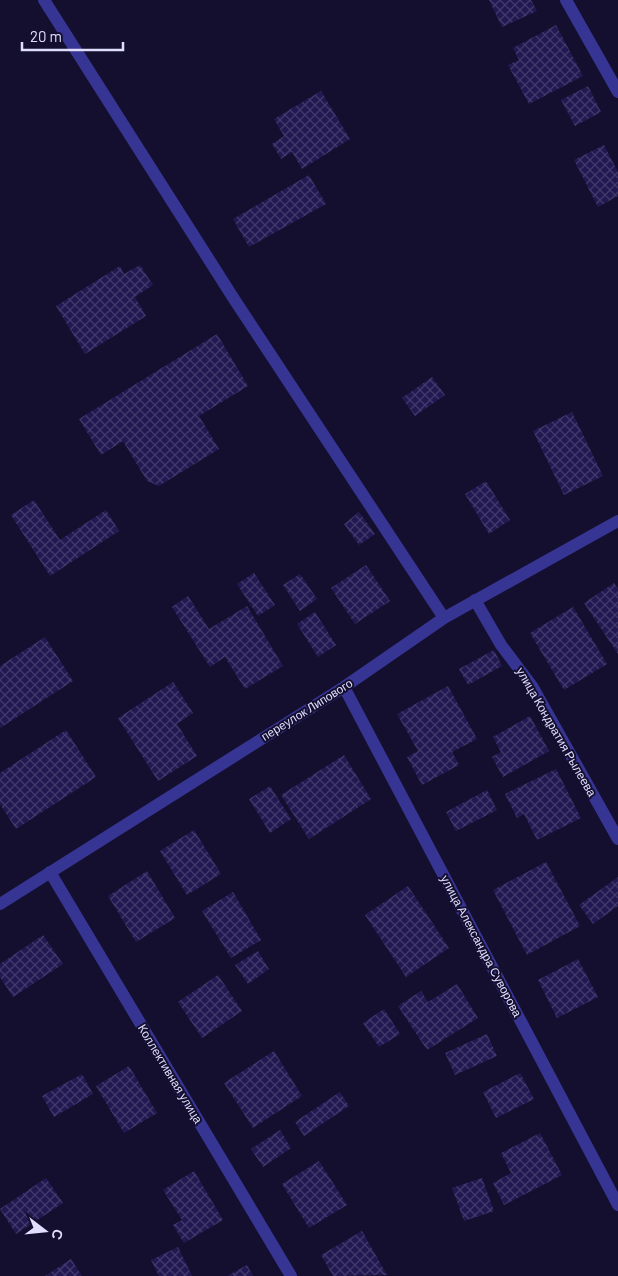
<svg xmlns="http://www.w3.org/2000/svg" width="618" height="1276" viewBox="0 0 618 1276" font-family="Barlow,sans-serif">
<style>
.building{fill:url(#building-cross-hatch)}
.lines{fill:none;stroke-linecap:round;stroke-linejoin:round}
.lane{stroke:#373593;stroke-width:12}
.labels{text-anchor:middle;stroke-width:4;stroke-linejoin:round;paint-order:stroke}
.street-label{font-size:12px;fill:#e0ddff;stroke:#140f2f}
</style>
<defs>
<pattern id="building-cross-hatch" width="8" height="8" patternUnits="userSpaceOnUse" patternTransform="scale(1.25)"><rect width="8" height="8" fill="#231952"/><path d="M0 0l8 8M0 8l8-8" fill="none" stroke="#433a6c"/></pattern>
</defs>
<rect width="100%" height="100%" fill="#140f2f"/>
<path class="building" d="M 489,0 L 531,0 L 537,11 L 502,27 Z
M 556,25 L 583,76 L 529,104 L 508,65 L 519,60 L 513,48 Z
M 588,86 L 601,112 L 575,126 L 561,100 Z
M 321,91 L 350,139 L 302,169 L 292,152 L 281,159 L 272,144 L 284,136 L 274,119 Z
M 604,145 L 618,172 L 618,196 L 598,207 L 574,160 Z
M 309,175 L 326,204 L 249,247 L 233,219 Z
M 140,265 L 153,285 L 135,297 L 146,316 L 85,354 L 56,306 L 120,266 L 124,274 Z
M 217,334 L 248,386 L 199,416 L 219,449 L 159,486 L 147,481 L 123,441 L 101,455 L 79,419 Z
M 432,377 L 445,395 L 415,416 L 402,398 Z
M 572,412 L 603,476 L 564,495 L 533,431 Z
M 486,481 L 510,520 L 489,534 L 465,494 Z
M 34,500 L 60,540 L 106,510 L 119,531 L 50,576 L 11,515 Z
M 359,512 L 375,534 L 359,545 L 344,524 Z
M 366,565 L 390,601 L 355,624 L 331,588 Z
M 254,573 L 275,605 L 258,616 L 237,584 Z
M 300,574 L 317,599 L 300,611 L 283,585 Z
M 614,583 L 618,589 L 618,654 L 584,603 Z
M 188,596 L 209,629 L 247,606 L 283,666 L 245,689 L 225,657 L 210,667 L 172,607 Z
M 573,607 L 607,664 L 564,690 L 530,633 Z
M 315,612 L 336,645 L 318,657 L 297,624 Z
M 45,637 L 73,681 L 0,728 L 0,666 Z
M 494,650 L 502,666 L 468,685 L 459,669 Z
M 173,682 L 193,713 L 177,724 L 197,756 L 158,781 L 118,718 Z
M 448,686 L 477,739 L 452,752 L 459,765 L 422,785 L 407,757 L 418,751 L 397,714 Z
M 530,716 L 549,751 L 503,777 L 492,757 L 501,752 L 493,737 Z
M 66,730 L 96,777 L 16,829 L 0,804 L 0,773 Z
M 344,755 L 371,799 L 309,839 L 281,795 Z
M 556,769 L 581,818 L 537,840 L 524,814 L 517,818 L 505,794 Z
M 270,786 L 291,819 L 270,833 L 249,799 Z
M 487,790 L 497,810 L 456,831 L 446,812 Z
M 194,830 L 221,874 L 187,895 L 160,851 Z
M 546,862 L 580,926 L 527,955 L 493,890 Z
M 147,871 L 175,918 L 136,942 L 108,896 Z
M 618,877 L 618,906 L 593,924 L 579,905 Z
M 408,886 L 449,948 L 406,977 L 365,915 Z
M 233,892 L 261,940 L 231,958 L 202,911 Z
M 43,935 L 63,964 L 13,997 L 0,977 L 0,964 Z
M 258,951 L 269,969 L 248,984 L 235,965 Z
M 578,959 L 598,997 L 557,1018 L 538,980 Z
M 218,975 L 242,1011 L 202,1038 L 178,1002 Z
M 457,984 L 478,1018 L 427,1050 L 398,1006 L 421,991 L 428,1002 Z
M 384,1009 L 400,1034 L 379,1047 L 363,1023 Z
M 487,1034 L 497,1056 L 455,1075 L 445,1053 Z
M 274,1051 L 302,1096 L 253,1128 L 224,1083 Z
M 129,1066 L 157,1113 L 124,1133 L 96,1086 Z
M 520,1073 L 534,1099 L 496,1118 L 483,1092 Z
M 82,1074 L 93,1094 L 54,1117 L 42,1096 Z
M 340,1092 L 349,1106 L 304,1136 L 295,1122 Z
M 280,1130 L 291,1148 L 263,1167 L 251,1149 Z
M 540,1133 L 562,1175 L 504,1205 L 493,1183 L 511,1173 L 501,1153 Z
M 319,1161 L 347,1205 L 309,1228 L 282,1184 Z
M 194,1171 L 223,1220 L 184,1243 L 173,1225 L 182,1220 L 163,1190 Z
M 46,1178 L 63,1203 L 16,1234 L 0,1209 Z
M 482,1178 L 494,1211 L 464,1221 L 452,1188 Z
M 362,1231 L 387,1275 L 333,1276 L 321,1255 Z
M 178,1247 L 192,1276 L 159,1276 L 151,1260 Z
M 71,1259 L 82,1276 L 45,1276 Z
M 247,1265 L 253,1276 L 227,1276 Z"/>
<g class="lines">
<path class="lane" d="M 44,0 L 234,299 L 444,618
M 566,0 L 618,92
M 475,600 L 501,645 L 532,686 L 618,839
M 344,687 L 618,1205
M 50,872 L 291,1276
M 0,904 L 344,687 L 444,618 L 618,521"/>
</g>
<g class="labels">
<g class="street-label">
<text transform="translate(307 710) rotate(-32)" y="4">переулок Липового</text>
<text transform="translate(556 732) rotate(60)" y="4">улица Кондратия Рылеева</text>
<text transform="translate(481 946) rotate(62)" y="4">улица Александра Суворова</text>
<text transform="translate(170 1074) rotate(59)" y="4">Коллективная улица</text>
</g>
</g>
<g transform="translate(45 1231) rotate(106)" stroke="#140f2f" stroke-width="4" paint-order="stroke">
<path d="M0-4L9 19L0 12L-9 19Z" fill="#e0ddff"/>
<text y="-8" font-size="14" font-weight="bold" text-anchor="middle" fill="#e0ddff">С</text>
</g>
<path d="M22 42v8h101v-8" fill="none" stroke="#e0ddff" stroke-width="2.5"/>
<text x="30" y="42" font-size="15" fill="#e0ddff" stroke="#140f2f" stroke-width="4" paint-order="stroke">20 m</text>
</svg>
